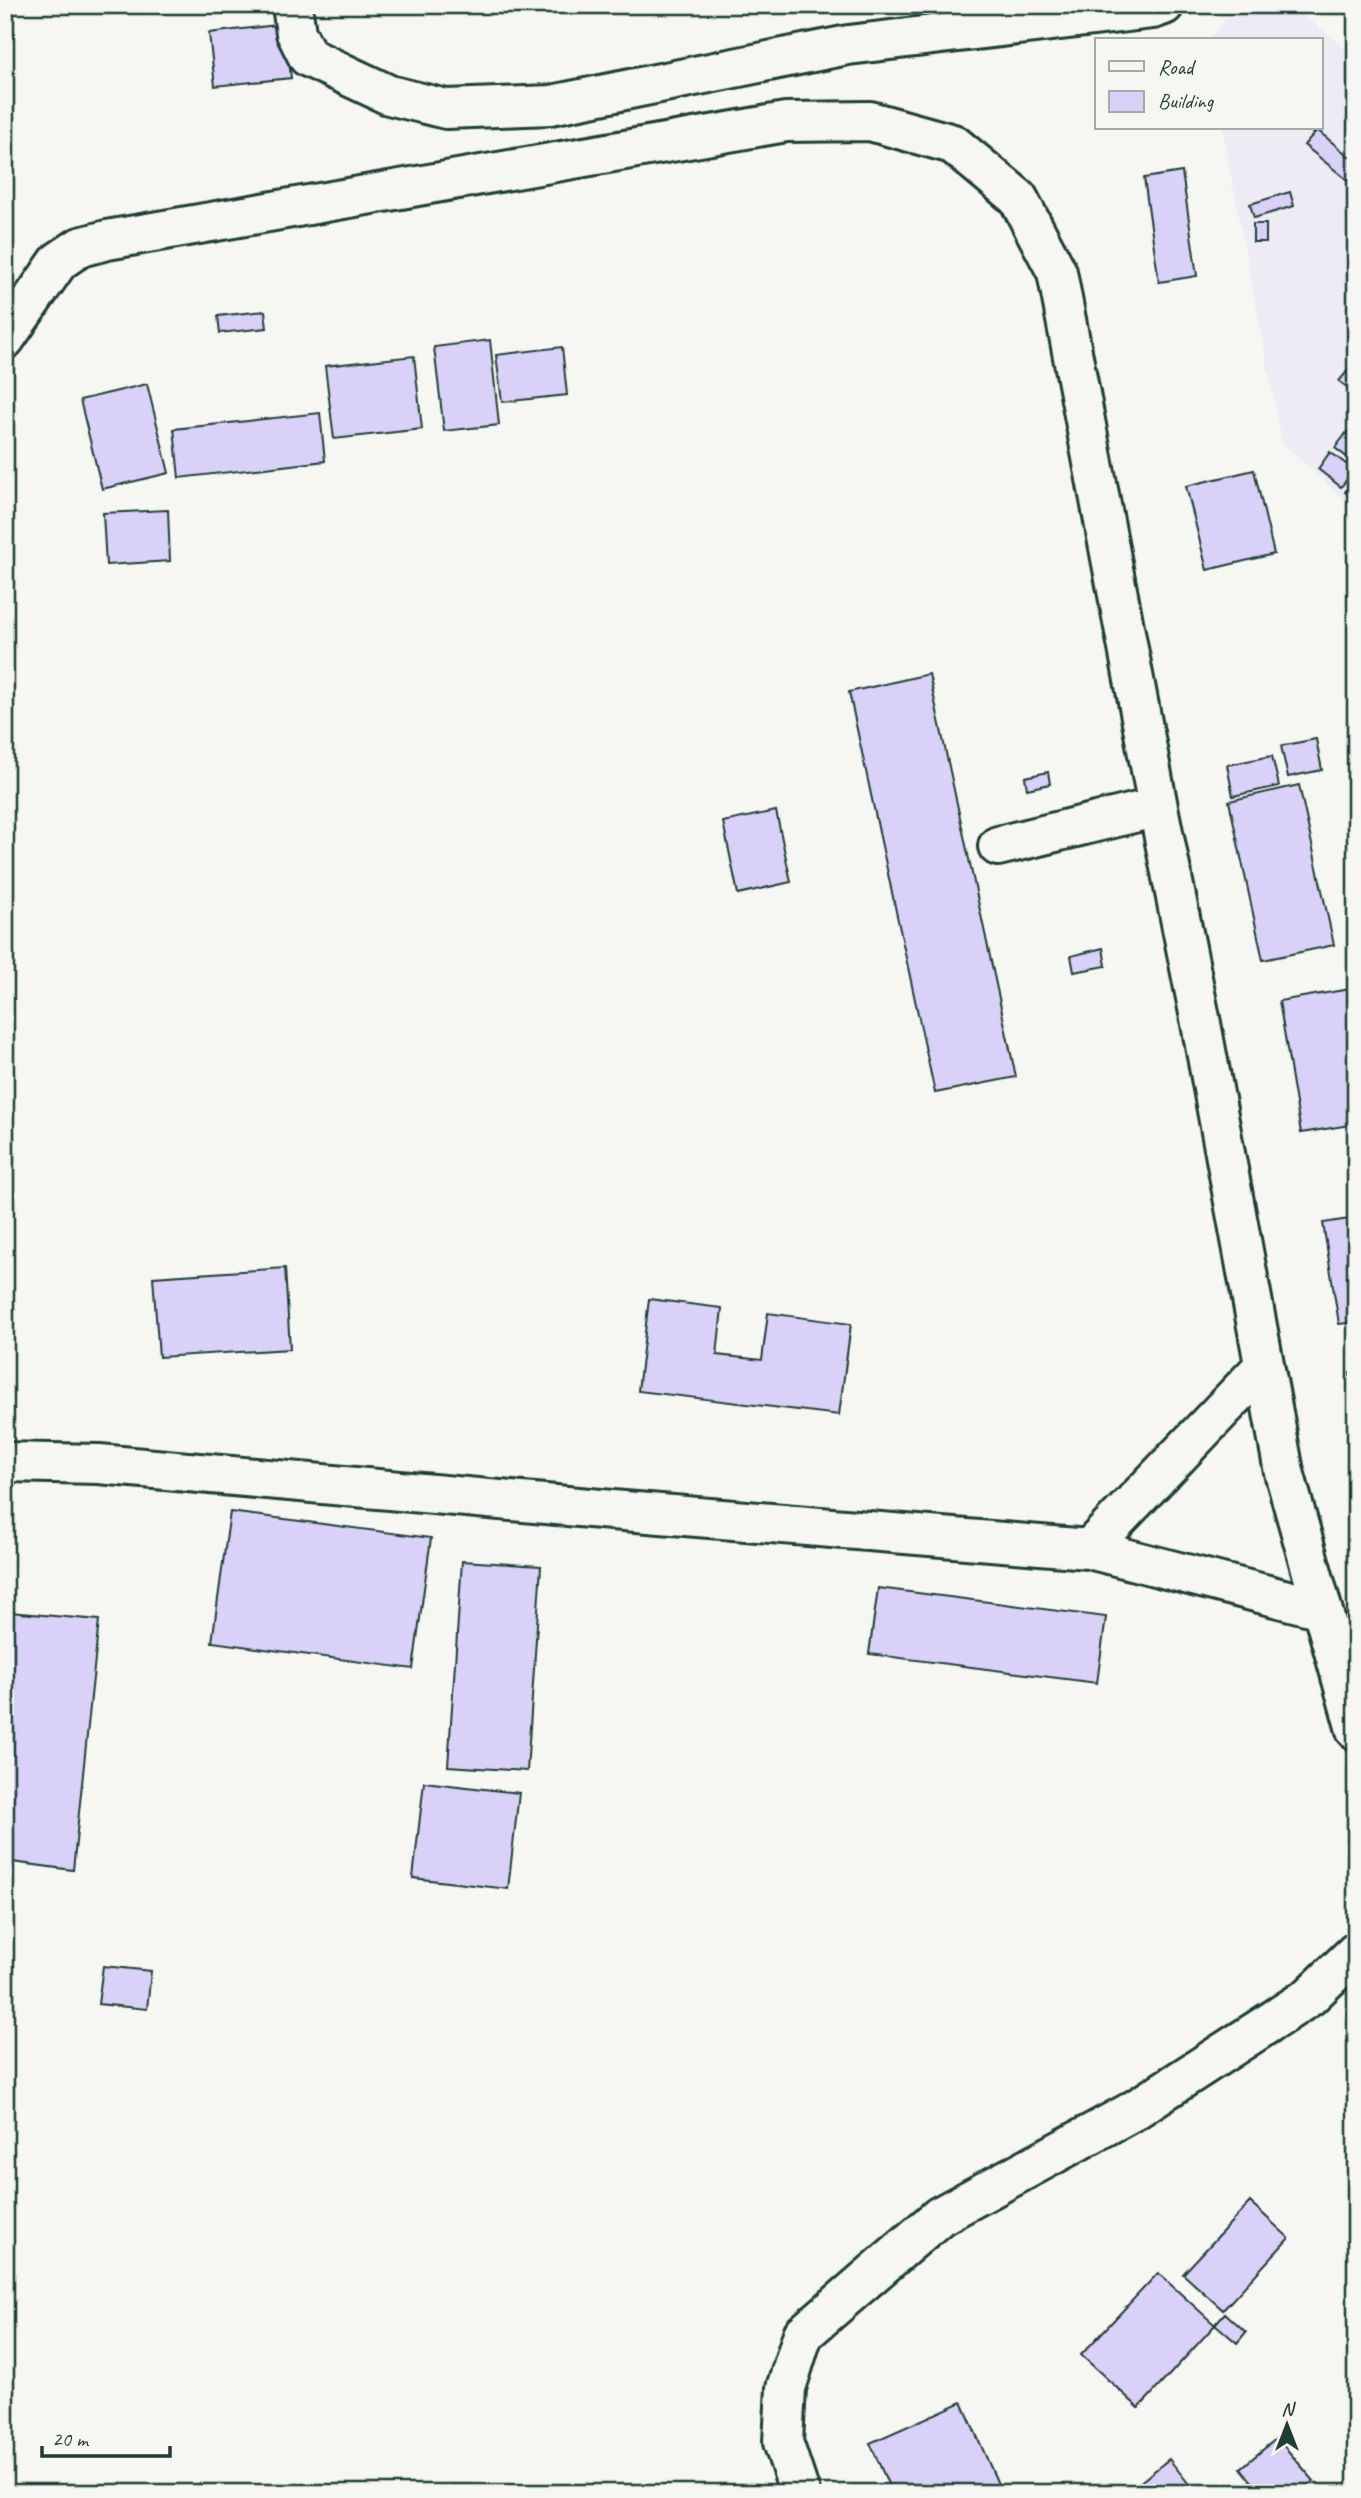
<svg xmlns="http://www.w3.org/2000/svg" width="1361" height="2498" viewBox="0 0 1361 2498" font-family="Caveat,sans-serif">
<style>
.built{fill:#eeebf4}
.building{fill:#dad1f9;stroke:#1f3d34;stroke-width:2}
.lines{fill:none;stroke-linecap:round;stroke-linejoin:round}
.street-casing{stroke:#1f3d34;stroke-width:44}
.street{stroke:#f6f6f2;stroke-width:38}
</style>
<rect width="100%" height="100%" fill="#f6f6f2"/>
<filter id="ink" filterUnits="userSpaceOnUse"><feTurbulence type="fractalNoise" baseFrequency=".0143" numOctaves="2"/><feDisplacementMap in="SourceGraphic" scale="14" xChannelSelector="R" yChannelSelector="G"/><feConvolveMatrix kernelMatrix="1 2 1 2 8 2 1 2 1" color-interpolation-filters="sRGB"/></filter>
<g filter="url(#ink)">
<path class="built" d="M 1238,5 L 1291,5 L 1356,57 L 1356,510 L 1282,443 L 1222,128 L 1321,128 L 1321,40 L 1208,40 Z"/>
<path class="building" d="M 937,5 L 1005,5 L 1006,22 L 938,25 Z
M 285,24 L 291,78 L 215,86 L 209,33 Z
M 1317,130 L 1356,162 L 1356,187 L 1304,145 Z
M 1182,172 L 1197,276 L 1159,282 L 1144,178 Z
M 1290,192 L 1294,206 L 1254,218 L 1250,204 Z
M 1253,224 L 1266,224 L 1266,242 L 1253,242 Z
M 265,311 L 267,328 L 220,333 L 218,316 Z
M 490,340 L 499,425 L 444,431 L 434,347 Z
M 562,347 L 567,395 L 502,402 L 496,355 Z
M 414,356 L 422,429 L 334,439 L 325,366 Z
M 1356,361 L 1356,394 L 1339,381 Z
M 147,384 L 169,473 L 102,489 L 80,400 Z
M 320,413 L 325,461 L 179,478 L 174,429 Z
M 1350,428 L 1356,432 L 1356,464 L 1335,448 Z
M 1330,452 L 1354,470 L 1341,487 L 1318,469 Z
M 1254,470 L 1274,554 L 1207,570 L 1186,486 Z
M 1356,478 L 1356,500 L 1345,492 Z
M 168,510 L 170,561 L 106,565 L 103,513 Z
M 929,674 L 1016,1077 L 935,1093 L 849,692 Z
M 1316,739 L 1322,770 L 1288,777 L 1281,746 Z
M 1272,756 L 1279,786 L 1233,796 L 1227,765 Z
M 1048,772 L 1050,784 L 1027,789 L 1025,777 Z
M 1299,785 L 1334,945 L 1263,960 L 1229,801 Z
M 776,811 L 791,882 L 738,894 L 723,822 Z
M 1103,948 L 1106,966 L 1074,972 L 1071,956 Z
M 1356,988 L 1356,1124 L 1301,1133 L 1279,1001 Z
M 1356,1218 L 1356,1322 L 1339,1324 L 1323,1223 Z
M 285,1268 L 290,1349 L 159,1357 L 153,1277 Z
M 649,1299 L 722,1308 L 717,1355 L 762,1360 L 768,1313 L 851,1324 L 839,1415 L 638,1391 Z
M 1356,1372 L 1356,1408 L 1350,1373 Z
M 230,1512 L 431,1538 L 413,1669 L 212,1642 Z
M 462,1561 L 541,1566 L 527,1771 L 448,1766 Z
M 878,1588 L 1106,1617 L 1097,1683 L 869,1654 Z
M 9,1612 L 99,1620 L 73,1870 L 5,1861 L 5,1637 Z
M 424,1782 L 519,1793 L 508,1889 L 413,1878 Z
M 103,1966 L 151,1971 L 147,2009 L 98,2004 Z
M 1250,2202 L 1289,2238 L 1223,2310 L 1183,2274 Z
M 1158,2273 L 1215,2325 L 1139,2408 L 1081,2355 Z
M 1225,2313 L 1246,2332 L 1237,2343 L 1215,2324 Z
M 962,2402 L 1002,2493 L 892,2493 L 870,2443 Z
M 1277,2438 L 1314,2481 L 1300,2493 L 1261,2493 L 1241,2468 Z
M 1169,2459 L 1196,2493 L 1127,2493 Z
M 1249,2482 L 1258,2493 L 1235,2493 Z"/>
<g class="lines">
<g class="street-casing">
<path id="street" d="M 292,5 L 296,33 L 308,57 L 389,95 L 446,109 L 551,105 L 848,45 L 1153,9 L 1164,5
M 5,339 L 59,261 L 80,247 L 107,240 L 786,122 L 870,121 L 953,144 L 1018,198 L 1057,272 L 1158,807
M 998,846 L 1158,807 L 1200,1018 L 1284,1472 L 1356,1730
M 5,1462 L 99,1464 L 612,1510 L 1089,1549 L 1322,1609
M 1089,1549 L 1264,1366
M 800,2493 L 783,2442 L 786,2388 L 803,2334 L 940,2216 L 1133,2111 L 1309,1997 L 1356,1952"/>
</g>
<use href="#street" class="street"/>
</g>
</g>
<rect width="1361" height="2498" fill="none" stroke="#f6f6f2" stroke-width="28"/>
<rect x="14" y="14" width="1333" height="2470" fill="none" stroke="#1f3d34" stroke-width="2.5" filter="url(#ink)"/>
<rect x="1095" y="38" width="228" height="91" fill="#f6f6f2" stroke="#a0aca6" stroke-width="2"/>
<rect x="1109" y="61" width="35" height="10" fill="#f6f6f2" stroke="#a0aca6" stroke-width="2"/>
<text x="1158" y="74" font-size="21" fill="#1f3d34">Road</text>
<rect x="1109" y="91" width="35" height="21" fill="#dad1f9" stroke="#a0aca6" stroke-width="2"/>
<text x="1158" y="108" font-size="21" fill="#1f3d34">Building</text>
<g transform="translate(1287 2425)" stroke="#f6f6f2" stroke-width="5" paint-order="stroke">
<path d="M0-5L12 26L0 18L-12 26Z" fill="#1f3d34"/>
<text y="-10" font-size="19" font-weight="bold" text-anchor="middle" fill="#1f3d34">N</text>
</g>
<path d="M42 2446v10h128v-10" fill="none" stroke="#1f3d34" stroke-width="3.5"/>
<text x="52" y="2446" font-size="21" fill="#1f3d34" stroke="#f6f6f2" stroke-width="5" paint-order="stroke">20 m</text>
</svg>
